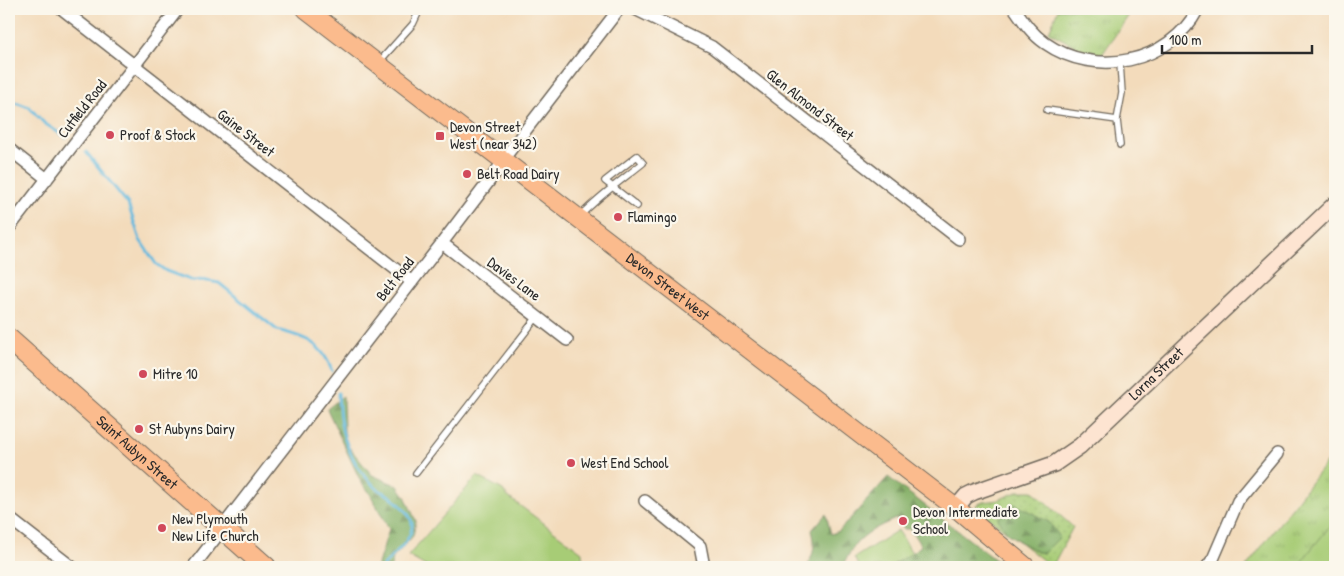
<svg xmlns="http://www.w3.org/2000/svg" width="1344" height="576" viewBox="0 0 1344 576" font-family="'Patrick Hand',sans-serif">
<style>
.grass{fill:url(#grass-dots);stroke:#697c50}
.forest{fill:url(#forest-firs);stroke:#586e49}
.park{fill:url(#park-tufts);stroke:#697c50}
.pitch{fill:#a7cc76;stroke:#697c50}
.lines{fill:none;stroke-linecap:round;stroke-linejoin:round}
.stream{stroke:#60b8dd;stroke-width:3}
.lane-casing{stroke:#71695d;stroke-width:8}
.street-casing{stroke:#71695d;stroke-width:14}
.secondary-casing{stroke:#71695d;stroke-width:18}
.primary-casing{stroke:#71695d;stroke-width:20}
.highway-casing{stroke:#71695d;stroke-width:22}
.lane{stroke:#fff;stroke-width:5.5}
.street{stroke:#fff;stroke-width:11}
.secondary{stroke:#fde4d1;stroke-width:15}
.primary{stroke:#fbbb8d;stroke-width:18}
.highway{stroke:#fbbb8d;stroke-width:20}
.poi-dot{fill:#d1495b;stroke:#fbf7ec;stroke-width:2}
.labels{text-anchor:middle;stroke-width:4.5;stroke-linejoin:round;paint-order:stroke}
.street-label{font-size:15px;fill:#2b2b2b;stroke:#fbf7ec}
.poi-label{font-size:15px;fill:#2b2b2b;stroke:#fbf7ec;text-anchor:start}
</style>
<defs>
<pattern id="grass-dots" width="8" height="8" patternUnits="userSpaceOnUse" patternTransform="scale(1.25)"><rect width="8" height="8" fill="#a7cc76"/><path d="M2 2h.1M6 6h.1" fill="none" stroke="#90af66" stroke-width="1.8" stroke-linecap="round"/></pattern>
<pattern id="forest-firs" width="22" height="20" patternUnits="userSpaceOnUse" patternTransform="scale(1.25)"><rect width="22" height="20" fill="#85b067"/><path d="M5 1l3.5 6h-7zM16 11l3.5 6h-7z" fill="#6d8f55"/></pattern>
<pattern id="park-tufts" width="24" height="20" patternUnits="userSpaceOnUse" patternTransform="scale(1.25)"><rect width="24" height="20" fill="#a7cc76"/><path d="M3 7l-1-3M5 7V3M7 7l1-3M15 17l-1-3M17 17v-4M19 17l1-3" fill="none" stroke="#90af66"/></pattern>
</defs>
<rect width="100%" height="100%" fill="#fbf7ec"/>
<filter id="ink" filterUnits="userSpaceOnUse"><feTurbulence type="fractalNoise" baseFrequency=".02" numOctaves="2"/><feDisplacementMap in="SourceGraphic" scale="10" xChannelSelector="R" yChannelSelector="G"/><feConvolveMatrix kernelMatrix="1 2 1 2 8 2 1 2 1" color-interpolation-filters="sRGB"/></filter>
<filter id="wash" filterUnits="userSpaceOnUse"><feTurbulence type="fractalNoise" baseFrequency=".0096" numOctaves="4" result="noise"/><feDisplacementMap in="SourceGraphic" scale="20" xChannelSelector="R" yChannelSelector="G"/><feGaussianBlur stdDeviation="1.12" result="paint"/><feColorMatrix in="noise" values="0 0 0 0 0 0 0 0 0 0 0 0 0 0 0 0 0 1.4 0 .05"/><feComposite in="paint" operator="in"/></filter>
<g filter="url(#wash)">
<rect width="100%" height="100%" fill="#f3dbbb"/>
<path class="grass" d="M 1019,491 L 1033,491 L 1073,527 L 1052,567 L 977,509 L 976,505 L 983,502 L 998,500 Z"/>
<path class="forest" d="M 343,396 L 344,431 L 347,445 L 372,475 L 398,486 L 405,496 L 416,521 L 413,536 L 393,558 L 391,567 L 377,567 L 389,529 L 369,492 L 361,482 L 327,409 Z
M 888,477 L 1005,567 L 891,567 L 921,546 L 910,529 L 903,529 L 902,521 L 898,518 C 870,530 854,538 843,567 L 807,567 C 814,552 816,546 812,530 L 826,514 L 831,534 L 839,531 Z
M 1015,504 L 1049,522 L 1060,537 L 1044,553 L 1037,552 L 1008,534 L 998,519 L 1006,510 Z"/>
<path class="park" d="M 1058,9 L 1133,9 L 1099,59 L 1049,32 Z
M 1335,451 L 1335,567 L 1246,567 Z"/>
<path class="pitch" d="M 477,476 L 503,490 L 507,496 L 582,552 L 583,567 L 427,567 L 408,556 Z
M 1330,526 L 1335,530 L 1335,567 L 1297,567 Z
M 898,530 L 912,553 L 889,567 L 860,567 L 854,558 Z"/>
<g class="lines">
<path class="stream" d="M 9,101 L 18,103 L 29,107 L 44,123 L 65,137
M 86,152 L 128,204 L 140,240 L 156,264 L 166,271 L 193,281 L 202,280 L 219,283 L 277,330 C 305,337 322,342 332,371
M 338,393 C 339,424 343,440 357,466 C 359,469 372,484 375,487 C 379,491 386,493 391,497 C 399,503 414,517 412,527 C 410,544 392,554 383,567"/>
</g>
</g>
<g filter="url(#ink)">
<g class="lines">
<g class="lane-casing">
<path id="lane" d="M 379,62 L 413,24 L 420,9
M 1120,63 L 1122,93 L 1117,120 L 1120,145
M 1047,110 L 1117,120
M 580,216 C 599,196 622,180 643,163 L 637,156 L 605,181 L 637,206
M 416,473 L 537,317"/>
</g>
<g class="street-casing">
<path id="street" d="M 62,9 L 412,282
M 635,9 L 712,47 L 959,239
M 1015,9 C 1024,22 1032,34 1045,43 C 1095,78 1169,64 1198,9
M 9,149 L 47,179
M 9,228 L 178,9
M 442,243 L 567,340
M 645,501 L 700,546 L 704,567
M 9,518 L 72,567
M 193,567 L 217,536 L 227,521 L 442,243 L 496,172 L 508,153 L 619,9
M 1207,567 L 1213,559 L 1238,501 L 1277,454"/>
</g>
<g class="secondary-casing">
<g id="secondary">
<path id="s1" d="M 956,508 L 966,496 L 974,492 L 1054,464 L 1080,446 L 1335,204"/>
</g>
</g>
<g class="primary-casing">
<g id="primary">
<path id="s2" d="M 306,9 L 956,508 L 1026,567"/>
</g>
</g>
<g class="highway-casing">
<g id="highway">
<path id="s3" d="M 9,339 L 266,567"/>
</g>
</g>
<use href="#lane" class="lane"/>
<use href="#street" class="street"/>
<use href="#secondary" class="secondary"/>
<use href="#primary" class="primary"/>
<use href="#highway" class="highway"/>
</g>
</g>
<g class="poi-dot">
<circle cx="110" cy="135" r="5"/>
<rect x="435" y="131" width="10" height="10" rx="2.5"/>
<circle cx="467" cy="174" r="5"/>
<circle cx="618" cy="217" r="5"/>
<circle cx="143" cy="374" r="5"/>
<circle cx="139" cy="429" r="5"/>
<circle cx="571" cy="463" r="5"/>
<circle cx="903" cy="521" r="5"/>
<circle cx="162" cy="528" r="5"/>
</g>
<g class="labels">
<g class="street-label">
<text transform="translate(810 105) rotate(38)" y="5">Glen Almond Street</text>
<text transform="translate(82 109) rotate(-52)" y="5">Cutfield Road</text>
<text transform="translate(246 133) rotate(38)" y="5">Gaine Street</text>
<text transform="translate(395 279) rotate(-52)" y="5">Belt Road</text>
<text transform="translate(514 279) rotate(37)" y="5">Davies Lane</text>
<text dy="5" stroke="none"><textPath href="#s2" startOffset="456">Devon Street West</textPath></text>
<text dy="5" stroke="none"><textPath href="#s1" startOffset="246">Lorna Street</textPath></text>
<text dy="5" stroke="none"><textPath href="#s3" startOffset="171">Saint Aubyn Street</textPath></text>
</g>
<g class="poi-label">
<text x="450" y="132">Devon Street<tspan x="450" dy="17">West (near 342)</tspan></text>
<text x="120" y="140">Proof &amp; Stock</text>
<text x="477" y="179">Belt Road Dairy</text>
<text x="628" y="222">Flamingo</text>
<text x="153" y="379">Mitre 10</text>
<text x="149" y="434">St Aubyns Dairy</text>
<text x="581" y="468">West End School</text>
<text x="913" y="517">Devon Intermediate<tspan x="913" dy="17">School</tspan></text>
<text x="172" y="524">New Plymouth<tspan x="172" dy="17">New Life Church</tspan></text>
</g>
</g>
<rect width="1344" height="576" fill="none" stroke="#fbf7ec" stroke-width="30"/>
<path d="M1162 45v8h150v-8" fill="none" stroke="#2b2b2b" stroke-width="2.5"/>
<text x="1169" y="45" font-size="15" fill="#2b2b2b" stroke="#fbf7ec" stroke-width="4" paint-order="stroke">100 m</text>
</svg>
